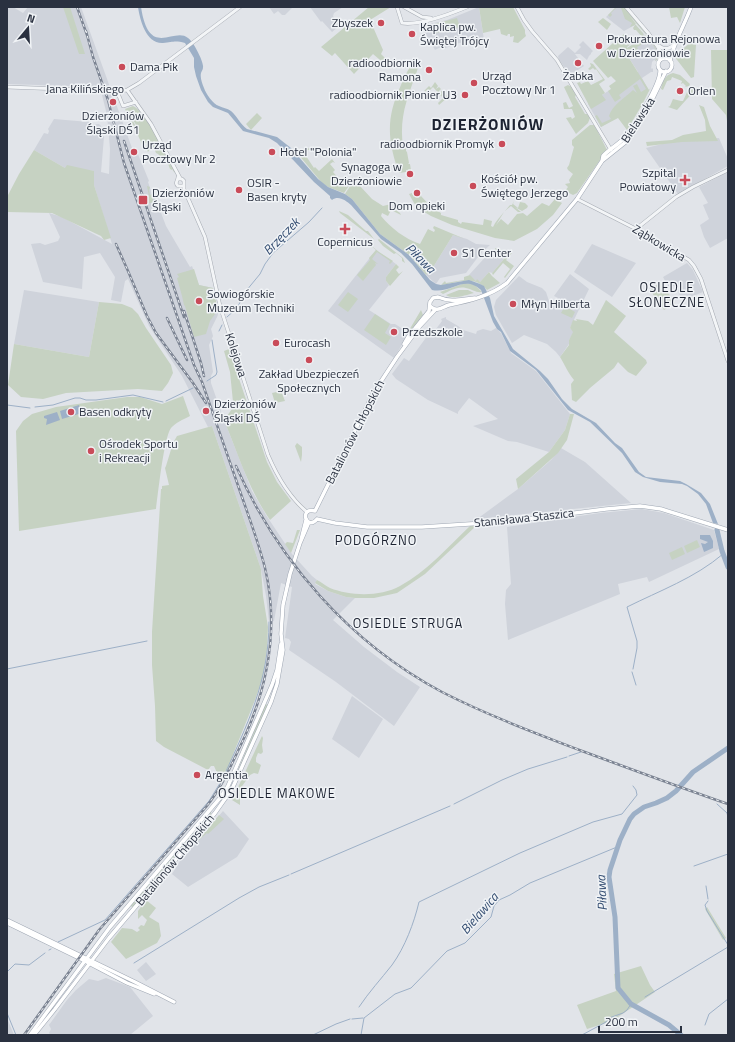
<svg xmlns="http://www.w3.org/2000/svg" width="735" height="1042" viewBox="0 0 735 1042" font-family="'Titillium Web',sans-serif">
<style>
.built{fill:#cfd3db}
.green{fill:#c6d2c2}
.water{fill:#9db0c7}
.pier{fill:#e1e4e9}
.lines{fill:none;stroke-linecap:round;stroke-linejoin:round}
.stream{stroke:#9db0c7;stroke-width:1}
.river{stroke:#9db0c7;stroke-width:5}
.minor-casing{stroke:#a6abb3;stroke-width:4}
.major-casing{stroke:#a0a8b4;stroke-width:4.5}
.minor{stroke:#f3f5f7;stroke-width:3}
.major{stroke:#fff;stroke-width:3.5}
.rail-casing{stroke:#7b8392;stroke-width:2.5}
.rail{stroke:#f0f3f6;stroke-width:1;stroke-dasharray:3;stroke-linecap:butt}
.poi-dot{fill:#c94b59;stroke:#f0f3f6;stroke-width:1.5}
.labels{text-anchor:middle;stroke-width:3;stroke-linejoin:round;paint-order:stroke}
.poi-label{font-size:12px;fill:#2a3140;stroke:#f0f3f6;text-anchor:start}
.street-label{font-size:12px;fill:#2a3140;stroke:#f0f3f6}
.water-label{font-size:13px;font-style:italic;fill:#354e72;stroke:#f0f3f6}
.neighbourhood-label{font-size:13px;letter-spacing:1px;fill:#1c2231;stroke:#f0f3f6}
.district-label{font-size:16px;font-weight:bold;letter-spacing:1px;fill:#1c2231;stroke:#f0f3f6}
</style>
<rect width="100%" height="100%" fill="#e1e4e9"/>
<path class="built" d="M 7,7 L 13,7 L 23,13 L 28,7 L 81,7 L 132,148 L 135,147 L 140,159 L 149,181 L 148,182 L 153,197 L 155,197 L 166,226 L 190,267 L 192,266 L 199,285 L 213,288 L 218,315 L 211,329 L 213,336 L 209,345 L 213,372 L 211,376 L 211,383 L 224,420 L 252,491 L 266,515 L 292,554 L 312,576 L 317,580 L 315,584 L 328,591 L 346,597 L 355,598 L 333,620 L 364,647 L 397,672 L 420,687 L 394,726 L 336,682 L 289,650 L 291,642 L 289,639 L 285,638 L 292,587 L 281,583 L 274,621 L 269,622 L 266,596 L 261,569 L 212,426 L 208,427 L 182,376 L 149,326 L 128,279 L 125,281 L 121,302 L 111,300 L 115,277 L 100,253 L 84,257 L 82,289 L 43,282 L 31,244 L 40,243 L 45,245 L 58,241 L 60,237 L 49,213 L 62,217 L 112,244 L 94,185 L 94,171 L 65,168 L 34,150 L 44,133 L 48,134 L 49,131 L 48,129 L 54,119 L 89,122 L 89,125 L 99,124 L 101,126 L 102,134 L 104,137 L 101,172 L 109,174 L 110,149 L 107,115 L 100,87 L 7,84 L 7,42 L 8,40 L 7,39 Z
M 269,7 L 293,7 L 285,15 L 282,15 L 278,11 L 274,14 Z
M 310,7 L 343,7 L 334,13 L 333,16 L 339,26 L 332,32 L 322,21 L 321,22 Z
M 479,7 L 484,40 L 459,43 L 443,49 L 441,47 L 435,50 L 421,26 L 447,20 Z
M 616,7 L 623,8 L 635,25 L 624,31 L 606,17 Z
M 643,33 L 654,46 L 658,54 L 656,61 L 654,60 L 652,62 L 651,69 L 652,68 L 653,69 L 653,72 L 651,72 L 642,78 L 649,91 L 621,115 L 601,127 L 588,104 L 638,72 L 624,50 L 644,38 Z
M 583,41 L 593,51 L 591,53 L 591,54 L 589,56 L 587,60 L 580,54 L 575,54 L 584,66 L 570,75 L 559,60 L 558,56 L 568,47 L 575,53 L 581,47 L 579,45 Z
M 719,138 L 728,159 L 728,166 L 678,194 L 646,148 L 678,140 Z
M 728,172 L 728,238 L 710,248 L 704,237 L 700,225 L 709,219 L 703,205 L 708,203 L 699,187 Z
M 453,235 L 467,239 L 476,244 L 490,245 L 481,253 L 466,273 L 440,278 L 436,284 L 426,275 L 432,269 Z
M 592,244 L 636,263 L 612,297 L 574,272 Z
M 376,250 L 396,264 L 386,277 L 386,281 L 389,285 L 369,310 L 391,324 L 395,324 L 409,333 L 394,358 L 328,311 Z
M 494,250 L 504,259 L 492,273 L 489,272 L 480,282 L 476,281 L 469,275 L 490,252 L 493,252 Z
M 687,263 L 693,270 L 703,292 L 683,300 L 674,286 L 669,288 L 663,277 Z
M 570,274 L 589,289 L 570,328 L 574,332 L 569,340 L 569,344 L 560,357 L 556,352 L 547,344 L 524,335 L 512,343 L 496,315 L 494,307 L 496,300 L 519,276 L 527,282 L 542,288 L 546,292 L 549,301 L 553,307 L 558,298 L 554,296 Z
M 24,290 L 99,302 L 89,357 L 14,344 Z
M 446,317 L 446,319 L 458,326 L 463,330 L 476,334 L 477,331 L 483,329 L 491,331 L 496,328 L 501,333 L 511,353 L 536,371 L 570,414 L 565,430 L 549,452 L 517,442 L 508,441 L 473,426 L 498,419 L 469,398 L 458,412 L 458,414 L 428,400 L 396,379 L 392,374 L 404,358 L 409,361 L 433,328 L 436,329 L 442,321 L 441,319 Z
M 561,448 L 585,462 L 631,503 L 477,519 L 518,489 L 551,460 Z
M 642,509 L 664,513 L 714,530 L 719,549 L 649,582 L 647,577 L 618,584 L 620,594 L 508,640 L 505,604 L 506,590 L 511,584 L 507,527 L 600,513 Z
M 352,696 L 383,719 L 359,758 L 332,739 Z
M 223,811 L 249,839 L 237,857 L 188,887 L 172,874 L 180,861 Z
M 146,962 L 156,974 L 146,981 L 137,970 Z
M 106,978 L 130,987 L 153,1016 L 130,1035 L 51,1035 L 49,1033 L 51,1029 L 49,1025 L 67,1000 L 76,990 L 89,979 L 98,981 Z
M 7,1018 L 14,1035 L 7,1035 Z"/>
<path class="green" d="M 63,7 L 70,7 L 85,54 L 79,54 Z
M 369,7 L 391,7 L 370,20 L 383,50 L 381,54 L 389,62 L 386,65 L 373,54 L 354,74 L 335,53 L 332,56 L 321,47 Z
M 479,7 L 513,7 L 525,30 L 525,33 L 526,36 L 518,43 L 513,42 L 514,36 L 510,37 L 510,34 L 508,34 L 507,36 L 501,34 L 500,29 L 483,33 Z
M 616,7 L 622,7 L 628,14 L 623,8 L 625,7 L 654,44 L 629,15 L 636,24 L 635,25 L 636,25 L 643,33 L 644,36 L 645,35 C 651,41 661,51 657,60 L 655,61 L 658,54 L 653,45 L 647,39 L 641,42 L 641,45 L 637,47 L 638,49 L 631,53 L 631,54 L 629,56 L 629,58 L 649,90 L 651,87 L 642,105 L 627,130 L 618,118 L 601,127 L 595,116 L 597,115 L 602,123 L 611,119 L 609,116 C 612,105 626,97 633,90 L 637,93 L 633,86 L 637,84 L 641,92 L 646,89 L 640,79 L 619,95 L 621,98 L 615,102 L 608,91 L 611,89 L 609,86 L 616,81 L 611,76 L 608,78 L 593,61 L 613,43 L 616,44 L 617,42 L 617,40 L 624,34 L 626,38 L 622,42 L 623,44 L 624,43 L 626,45 L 629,44 L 627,39 L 631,36 L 634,40 L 629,42 L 631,44 L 627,47 L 627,48 L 643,38 L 636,30 L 634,30 L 633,28 L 635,25 L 630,27 L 632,23 L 625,19 L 621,8 L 617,7 L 611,13 L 612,15 L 610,17 L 608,15 Z
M 669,7 L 685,7 L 680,23 L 677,17 L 671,18 Z
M 457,18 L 460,27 L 436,33 L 434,24 Z
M 603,18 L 611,24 L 607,30 L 598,22 Z
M 690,43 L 696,45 L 694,77 L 691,78 L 674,56 Z
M 711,50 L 728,50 L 728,122 L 727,121 L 726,115 L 712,99 Z
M 414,63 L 418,67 L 417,71 C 407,99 399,117 403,147 L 406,147 L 406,151 L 407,152 L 409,163 L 408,164 L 410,164 L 411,170 L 406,170 L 406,172 L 399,173 C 387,139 386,118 401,85 C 404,78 408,68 414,63 Z
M 590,63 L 593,64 L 605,80 L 599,84 L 605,93 L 602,95 L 606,100 L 591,109 L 577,83 L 580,82 L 581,84 L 588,81 L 591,85 L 603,79 L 596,69 L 595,70 L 593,68 L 590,70 L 588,69 L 591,66 Z
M 673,73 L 680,75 L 690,84 L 689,86 L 685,87 L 686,86 L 683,83 L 681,84 L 682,81 L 672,77 L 671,80 L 667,81 L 663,90 L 661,89 C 662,82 665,75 673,73 Z
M 435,82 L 438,86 L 436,89 L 439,87 L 441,89 L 439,91 L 440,92 L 442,91 L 448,97 L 439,105 L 438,103 L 443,98 L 433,87 L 428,92 L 424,91 L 429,86 L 431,88 Z
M 568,85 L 572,87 L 576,95 L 575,97 L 585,114 L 587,114 L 590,118 L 588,123 L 576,134 L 566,118 L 571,117 L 572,119 L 575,117 L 572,109 L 564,109 L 563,103 L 566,102 L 569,108 L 573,106 L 564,87 Z
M 691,87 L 693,87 L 695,90 L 677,110 L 668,107 L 670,106 L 673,99 L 681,101 L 683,101 L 688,90 Z
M 699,105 L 704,107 L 710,126 L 718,141 L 682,142 L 647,146 L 646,142 L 672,140 L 683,135 L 706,131 L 705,120 Z
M 133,106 C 145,110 169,159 176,173 L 174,172 L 172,169 L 172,170 L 170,169 C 168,163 166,159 162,156 L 161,157 L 158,154 L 156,153 L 154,148 L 153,148 L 152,149 L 151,148 L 151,150 L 150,149 L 148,152 L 146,148 L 147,143 L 143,143 L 146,152 L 129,117 L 131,117 L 139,133 L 138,128 L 130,115 L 128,115 L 125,109 Z
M 257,113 L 262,118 L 251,130 L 246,124 Z
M 590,125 L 594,125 L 596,128 L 607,150 L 577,193 L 573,195 L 565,191 L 568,187 L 565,184 L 570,183 L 569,180 L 573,174 L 568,170 L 567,168 L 569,165 L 574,147 L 572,145 L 572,140 Z
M 309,148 L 310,149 L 304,153 L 314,168 L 315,167 L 319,171 L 332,159 L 335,163 L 333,162 L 330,164 L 335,170 L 333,172 L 346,187 L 349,186 L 344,193 L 328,187 L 322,183 L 298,154 Z
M 34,150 L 65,168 L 67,165 L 94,171 L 94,185 L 111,238 L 104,240 L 101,236 L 52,213 L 7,212 L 7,197 L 19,174 Z
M 352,183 L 354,183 L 357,186 L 360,186 L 372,199 L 383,206 L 391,204 L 392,207 L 400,213 L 401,215 L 391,210 L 388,216 L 382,213 L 381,216 C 391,228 405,239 420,244 L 428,229 L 434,232 L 435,230 L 433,228 L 434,226 L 465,239 L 453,235 L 432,269 L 426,275 L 409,255 L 380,234 L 352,199 L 345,194 Z
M 147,186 L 150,187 L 149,190 L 150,195 L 152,194 L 154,205 L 153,202 L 147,204 L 146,198 L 149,196 Z
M 412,193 L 414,197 L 416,196 L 418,198 L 421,196 L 431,207 L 441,213 L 441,215 L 458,220 L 458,222 L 461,224 L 462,222 L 483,225 L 484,219 L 492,221 L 491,226 L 493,227 C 495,222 500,217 504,212 L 496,225 L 501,219 L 508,225 L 517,214 L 523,213 L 527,216 L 542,203 L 549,206 L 555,199 L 562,203 L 553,215 L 537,229 L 514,241 L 495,238 L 452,225 L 431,216 L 421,210 L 414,203 L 409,194 Z
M 514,201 L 513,204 L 518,208 L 520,202 L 525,203 L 528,206 L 527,208 L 522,211 L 515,207 L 521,212 L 518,212 L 511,206 L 505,211 L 510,205 L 512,205 Z
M 339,211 L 348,215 L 366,231 L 368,231 L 374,239 L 340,213 Z
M 361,237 L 379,252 L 393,261 L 390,264 L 389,263 L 390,261 L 377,252 L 372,259 L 378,264 L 375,263 L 376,265 L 363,281 L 357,275 L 370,260 L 369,258 L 376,250 Z
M 379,239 L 403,258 L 405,263 L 402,261 L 402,258 L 396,253 L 394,254 L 383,246 L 378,240 Z
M 495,248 L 512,253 L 506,260 L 514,266 L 505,278 L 504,277 L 510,269 L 503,263 L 493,275 L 492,273 L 504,259 L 496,251 Z
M 396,264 L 399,267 L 396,270 L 399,274 L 403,271 L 390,286 L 386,281 L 386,277 Z
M 194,269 L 199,285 L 213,288 L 218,310 L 210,321 L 206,334 L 194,337 L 185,306 L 184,305 L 182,296 L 177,278 L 179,277 L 177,274 Z
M 489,272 L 492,276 L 500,283 L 487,290 C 474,274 457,283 441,285 L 445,281 L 446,283 L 464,280 L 464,277 L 470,275 L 476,281 L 477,279 L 480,282 Z
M 661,282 L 675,303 L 664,310 L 650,290 Z
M 465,283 L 474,284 L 482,292 C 476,293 472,289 466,288 C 457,286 450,291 443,294 L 440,292 Z
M 459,290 L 468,290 L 474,293 C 466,295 453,300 446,295 Z
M 348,292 L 358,299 L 348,312 L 338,305 Z
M 606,300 L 626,316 L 614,332 L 646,360 L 647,363 L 636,376 L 628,372 L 618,362 L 614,368 L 590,388 L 576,402 L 572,400 L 571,384 L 574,380 C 568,373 565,365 560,357 L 569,345 L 569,340 L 573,332 L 570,328 L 573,320 L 577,321 L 576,319 L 588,321 L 593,325 Z
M 99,302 L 122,304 L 132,308 L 138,314 L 146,328 L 171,365 L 173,373 L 168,383 L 162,391 L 138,389 L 66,393 L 43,399 L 21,397 L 8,385 L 14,344 L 89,357 Z
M 565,306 L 575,312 L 572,318 L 561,313 Z
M 421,310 L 423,315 L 410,331 L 408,332 Z
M 375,314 L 390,324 L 385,333 L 391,337 L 386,345 L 364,330 Z
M 229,349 L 267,462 L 277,482 L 291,501 L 270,520 C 249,490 238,454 224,420 L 232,409 L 233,402 L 230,372 L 224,351 Z
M 281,391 L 285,401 L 275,403 L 272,393 Z
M 183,396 L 190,416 C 184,419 175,423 171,428 C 164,437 158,494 156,509 L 19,531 L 16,431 L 23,421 L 32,414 L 56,407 L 127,397 L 140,397 L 162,404 Z
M 570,414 L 574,414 L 567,440 L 558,453 L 518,489 L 516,479 L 549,452 L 565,430 Z
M 212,426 L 261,569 L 263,596 L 268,627 L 267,649 L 263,677 L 255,700 L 234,752 L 226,775 L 218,775 L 214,766 L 211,766 L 208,770 L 164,747 L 156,741 L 155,706 L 152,665 L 152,632 L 161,489 L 162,489 L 162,486 L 169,485 L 165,468 L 166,466 L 173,443 L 177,436 Z
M 297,443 L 302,447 L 302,455 L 301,462 L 295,446 Z
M 470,526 L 476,526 L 425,574 L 397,593 L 374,598 L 355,598 L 346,597 L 328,591 L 315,583 L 317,580 C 321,582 326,586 330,588 C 350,596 380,597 400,586 C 426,572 448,547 470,526 Z
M 297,530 L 300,530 L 291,553 L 285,544 L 287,542 L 293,543 Z
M 697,540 L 700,547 L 687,553 L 684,546 Z
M 682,547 L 685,554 L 672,560 L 669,553 Z
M 268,704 L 231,789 L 218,807 L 230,789 L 265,705 Z
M 262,736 L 263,738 L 262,745 L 263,752 L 261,754 L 258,753 L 256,758 L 256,762 L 261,765 L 258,774 L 254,773 L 250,775 L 240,789 L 240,805 L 232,800 Z
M 211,812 L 211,815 L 133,907 L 130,906 Z
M 219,815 L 224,819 L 223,820 L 208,834 L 207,833 L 198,841 L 198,840 Z
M 146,900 L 156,908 L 149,917 L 159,923 L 161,936 L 157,943 L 126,959 L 111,942 L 122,928 L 132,929 L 137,932 L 140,930 L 138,928 L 141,925 L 144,926 L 147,920 L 142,915 L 138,919 L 138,911 Z
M 707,907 L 726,938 L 723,940 L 705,909 Z
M 641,966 L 650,985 L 655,992 L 612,1021 L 587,1029 L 577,1005 L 616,991 L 614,974 Z"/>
<path class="water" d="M 138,7 L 141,7 C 149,60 174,26 188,38 C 193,41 204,62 203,67 C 203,70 202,70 201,73 C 200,78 202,83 204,88 C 206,94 213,104 219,106 C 223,108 227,108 231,111 C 237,116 240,124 247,129 L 277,137 L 291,148 L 318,179 L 328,187 L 345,194 L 352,199 L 380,234 L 409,255 L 430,280 L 436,284 L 441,285 L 469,280 L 480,284 L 484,286 L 490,298 L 494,316 L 513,349 L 540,371 L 548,379 L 562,399 L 572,409 L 596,423 L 615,443 L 622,448 L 639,472 L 646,477 L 680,481 L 686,484 L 701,493 L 710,504 L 718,524 L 713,523 L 706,504 L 698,494 L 687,486 L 682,484 L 660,482 L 643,477 L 635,472 L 622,453 L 590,422 L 568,410 L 536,370 L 510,351 L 501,332 L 497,329 L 493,322 L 481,290 C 464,274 451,294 432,290 L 412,264 L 401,253 L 381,239 L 351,205 C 346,201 339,195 332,200 L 330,198 L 330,196 L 314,182 L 277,143 L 269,138 L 243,131 L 228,113 L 213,107 L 208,102 L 201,90 L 196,76 L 194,67 L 194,58 L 185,43 C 175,40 173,42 163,43 C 146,44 140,20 138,7 Z
M 79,405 L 82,413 L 62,419 L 60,411 Z
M 57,412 L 60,420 L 46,425 L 47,419 L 44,418 L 44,416 Z
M 700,535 L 710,535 L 713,541 L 713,548 L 704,552 L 701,543 L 705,544 L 708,542 L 700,539 Z"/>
<path class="pier" d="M 295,149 L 298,154 L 289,159 L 285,154 Z"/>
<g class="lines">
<path class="stream" d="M 227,317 L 237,308 L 246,291 L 260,274 L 265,264 L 273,253 L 309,222 L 322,208
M 219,331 L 222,325
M 207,381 L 216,375 L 217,372 L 212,340
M 166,401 L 193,388
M 7,405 L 30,408
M 35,407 L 53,405 L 75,398 L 80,398 L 86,400 L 96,400 L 133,395 L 163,402
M 7,669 L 147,641
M 633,669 L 637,648 L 637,641 L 627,607 C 659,591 695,578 723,554
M 632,672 L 636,685
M 569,756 L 581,752
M 223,778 C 247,725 269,682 269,622
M 454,804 L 502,780 L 528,769 L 567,757
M 717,804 L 727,813 L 728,817
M 694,866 L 728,854
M 291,874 L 450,806
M 706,886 L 708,899
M 708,901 L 705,905 L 707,911 L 728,945
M 58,942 L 105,920 L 209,801 L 222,780
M 49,950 L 51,949
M 134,963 L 239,898 L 259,887 L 289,875
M 7,972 L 15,964 L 29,965 L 45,953
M 645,997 L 728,947
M 359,1007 C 369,992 381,979 392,965 C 405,947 414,923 419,902 L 520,853 L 593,822 L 622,814 L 637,795 L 636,790 L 633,786
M 7,1013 L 16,1035
M 352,1019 L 363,1018
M 705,1025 L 709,1014 L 728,999
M 313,1035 L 336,1024 L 350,1019
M 361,1035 L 364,1018 L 395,994 L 411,988 L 447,951 L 465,943 L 491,917 L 494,906 L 499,900 L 510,895 L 530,883 L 617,847
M 582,1035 L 606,1022 L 609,1018 L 623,1013 L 627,1010 L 631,1004"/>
<path class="river" d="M 717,530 L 722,551 L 728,567
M 681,1035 L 669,1025 L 631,1004 L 618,988 L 615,917 L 609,877 L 610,870 L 620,840 L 630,819 L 634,814 L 644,807 L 656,803 L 667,798 L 676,791 L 693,772 L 728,748"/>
<g class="minor-casing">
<path id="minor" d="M 397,7 L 402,23 C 420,26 450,14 467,7
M 404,7 L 422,17 L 431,18
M 517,7 L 524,20 L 532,31 L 557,60 L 611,150
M 626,7 L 649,34 L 665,58
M 659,46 C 666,51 670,48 675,44
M 658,50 L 660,60
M 7,87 L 117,91 L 127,90 L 139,83 L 240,7
M 127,90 L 151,124 L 180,178
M 117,91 L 123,106 L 136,102
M 178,177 C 178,181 174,183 178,186 L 182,186
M 178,179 L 182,179 L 184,181 L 184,189 L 205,237 L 220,306 L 268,455 C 277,476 289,497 307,512
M 577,199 L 636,229 L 689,260 L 694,266 L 701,279 L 728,361
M 636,229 L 676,197 L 693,187 L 728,170"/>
</g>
<g class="major-casing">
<path id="major" d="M658 65a7 7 0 1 1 14 0a7 7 0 1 1-14 0Z
M 670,61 C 673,44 685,24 691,7
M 602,161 L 603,156 C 609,149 618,145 624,138 C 634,128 661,83 660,70
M 430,306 C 437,313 442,307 449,305 C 469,301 490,296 507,283 L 577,199 L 602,161 L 627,141 L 651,102 L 666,71
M 404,344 L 408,337 L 429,311 L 430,302 L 433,298 L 438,297 C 452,303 461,299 475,298
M 315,511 L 374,392 L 397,357 L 420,326 L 435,310
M 315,511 C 298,507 307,532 317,519
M 317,519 L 335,523 L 367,527 L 422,527 L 485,523 L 544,517 L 606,509 L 640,506 L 661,509 L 728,530
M 301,540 L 306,520
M 7,920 L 135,982 L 174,1002
M 7,923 L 79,958 L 127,983 L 154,994
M 30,1035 L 110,927 L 220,798 L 228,786 L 272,685 L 277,670 L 281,644
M 34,1035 L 55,1009 L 109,938 L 215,813 L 232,789 L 271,702 L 277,684 L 283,650 L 281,634 L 283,605 L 290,574 L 300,543 L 309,522"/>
</g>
<use href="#minor" class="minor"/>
<use href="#major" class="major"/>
<g class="rail-casing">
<path id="rail" d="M 77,7 L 87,35
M 124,141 L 184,317
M 116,244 L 128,271 L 147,316 L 156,333 L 193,383 L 206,403
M 184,311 L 201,363 L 204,376
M 167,318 L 187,360
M 236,466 C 278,561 350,643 442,692 C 487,715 535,733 582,751 C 631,769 679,787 728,804
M 24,1035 L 99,930 L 206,807 C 223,786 233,761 245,736 C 269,682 279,627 265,568 C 259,544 250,520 242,497 C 229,459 215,420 202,382 L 194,365 L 124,163 L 108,100 L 93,57 L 86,31"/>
</g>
<use href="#rail" class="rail"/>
</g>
<g class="poi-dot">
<circle cx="381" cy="23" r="4"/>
<circle cx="412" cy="34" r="4"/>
<circle cx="599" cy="46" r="4"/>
<circle cx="578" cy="63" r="4"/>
<circle cx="122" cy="67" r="4"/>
<circle cx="429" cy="70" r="4"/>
<circle cx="474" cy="83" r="4"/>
<circle cx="680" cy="91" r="4"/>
<circle cx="465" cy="95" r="4"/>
<circle cx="113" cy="102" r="4"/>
<circle cx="502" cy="144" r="4"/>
<circle cx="134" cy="152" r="4"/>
<circle cx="272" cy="152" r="4"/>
<circle cx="410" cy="174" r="4"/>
<path d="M683 174h4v4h4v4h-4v4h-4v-4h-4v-4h4z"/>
<circle cx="473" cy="186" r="4"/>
<circle cx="239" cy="190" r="4"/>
<circle cx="417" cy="193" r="4"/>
<rect x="138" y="195" width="10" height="10" rx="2"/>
<path d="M343 223h4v4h4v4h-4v4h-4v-4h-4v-4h4z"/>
<circle cx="454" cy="253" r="4"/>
<circle cx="199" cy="301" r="4"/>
<circle cx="513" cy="304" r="4"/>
<circle cx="394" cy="332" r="4"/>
<circle cx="276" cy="343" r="4"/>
<circle cx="309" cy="360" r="4"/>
<circle cx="206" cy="411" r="4"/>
<circle cx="71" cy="412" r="4"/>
<circle cx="91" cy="451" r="4"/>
<circle cx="197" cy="775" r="4"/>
</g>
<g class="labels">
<g class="poi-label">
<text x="373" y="27" text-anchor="end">Zbyszek</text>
<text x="420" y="31">Kaplica pw.<tspan x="420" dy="14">Świętej Trójcy</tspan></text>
<text x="607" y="43">Prokuratura Rejonowa<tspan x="607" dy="14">w Dzierżoniowie</tspan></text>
<text x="421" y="67" text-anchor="end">radioodbiornik<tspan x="421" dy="14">Ramona</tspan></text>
<text x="130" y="71">Dama Pik</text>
<text x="482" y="80">Urząd<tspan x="482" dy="14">Pocztowy Nr 1</tspan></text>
<text x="578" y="80" text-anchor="middle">Żabka</text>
<text x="688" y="95">Orlen</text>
<text x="457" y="99" text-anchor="end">radioodbiornik Pionier U3</text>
<text x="113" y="120" text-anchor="middle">Dzierżoniów<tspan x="113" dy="14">Śląski DŚ1</tspan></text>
<text x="494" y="148" text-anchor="end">radioodbiornik Promyk</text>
<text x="142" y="149">Urząd<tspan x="142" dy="14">Pocztowy Nr 2</tspan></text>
<text x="280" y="156">Hotel "Polonia"</text>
<text x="402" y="171" text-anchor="end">Synagoga w<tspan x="402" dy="14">Dzierżoniowie</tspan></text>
<text x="676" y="177" text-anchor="end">Szpital<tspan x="676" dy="14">Powiatowy</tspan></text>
<text x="481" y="183">Kościół pw.<tspan x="481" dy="14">Świętego Jerzego</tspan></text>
<text x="247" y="187">OSIR -<tspan x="247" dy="14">Basen kryty</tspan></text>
<text x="152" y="197">Dzierżoniów<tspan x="152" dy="14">Śląski</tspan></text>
<text x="417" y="210" text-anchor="middle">Dom opieki</text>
<text x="345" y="246" text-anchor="middle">Copernicus</text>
<text x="462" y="257">S1 Center</text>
<text x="207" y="298">Sowiogórskie<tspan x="207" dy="14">Muzeum Techniki</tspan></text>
<text x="521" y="308">Młyn Hilberta</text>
<text x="402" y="336">Przedszkole</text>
<text x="284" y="347">Eurocash</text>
<text x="309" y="378" text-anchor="middle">Zakład Ubezpieczeń<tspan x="309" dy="14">Społecznych</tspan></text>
<text x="214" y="408">Dzierżoniów<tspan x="214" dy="14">Śląski DŚ</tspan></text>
<text x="79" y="416">Basen odkryty</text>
<text x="99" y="448">Ośrodek Sportu<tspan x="99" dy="14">i Rekreacji</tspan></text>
<text x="205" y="779">Argentia</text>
</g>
<g class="street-label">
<text x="85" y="93">Jana Kilińskiego</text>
<text transform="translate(638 120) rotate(-57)" y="4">Bielawska</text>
<text transform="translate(659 243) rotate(31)" y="4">Ząbkowicka</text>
<text transform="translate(236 355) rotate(72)" y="4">Kolejowa</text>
<text transform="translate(355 432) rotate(-63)" y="4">Batalionów Chłopskich</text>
<text transform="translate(524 518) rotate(-6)" y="4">Stanisława Staszica</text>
<text transform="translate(175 860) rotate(-50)" y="4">Batalionów Chłopskich</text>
</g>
<g class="water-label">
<text transform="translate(281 236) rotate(-46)" y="5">Brzęczek</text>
<text transform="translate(421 258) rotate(45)" y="5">Piława</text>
<text transform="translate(601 893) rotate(-93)" y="5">Piława</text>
<text transform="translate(479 913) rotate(-49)" y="5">Bielawica</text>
</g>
<g class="neighbourhood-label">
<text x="667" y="292">OSIEDLE<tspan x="667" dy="15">SŁONECZNE</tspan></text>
<text x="376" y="545">PODGÓRZNO</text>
<text x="408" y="628">OSIEDLE STRUGA</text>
<text x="277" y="798">OSIEDLE MAKOWE</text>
</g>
<g class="district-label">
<text x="488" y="130">DZIERŻONIÓW</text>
</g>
</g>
<rect width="735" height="1042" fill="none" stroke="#2a3140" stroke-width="16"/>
<g transform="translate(28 28) rotate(18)" stroke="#f0f3f6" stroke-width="3" paint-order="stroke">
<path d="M0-3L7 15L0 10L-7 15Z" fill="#2a3140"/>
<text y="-6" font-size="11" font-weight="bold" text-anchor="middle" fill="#2a3140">N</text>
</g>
<path d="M599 1026v6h82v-6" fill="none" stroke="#2a3140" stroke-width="2"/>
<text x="605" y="1026" font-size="12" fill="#2a3140" stroke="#f0f3f6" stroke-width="3" paint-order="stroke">200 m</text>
</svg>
